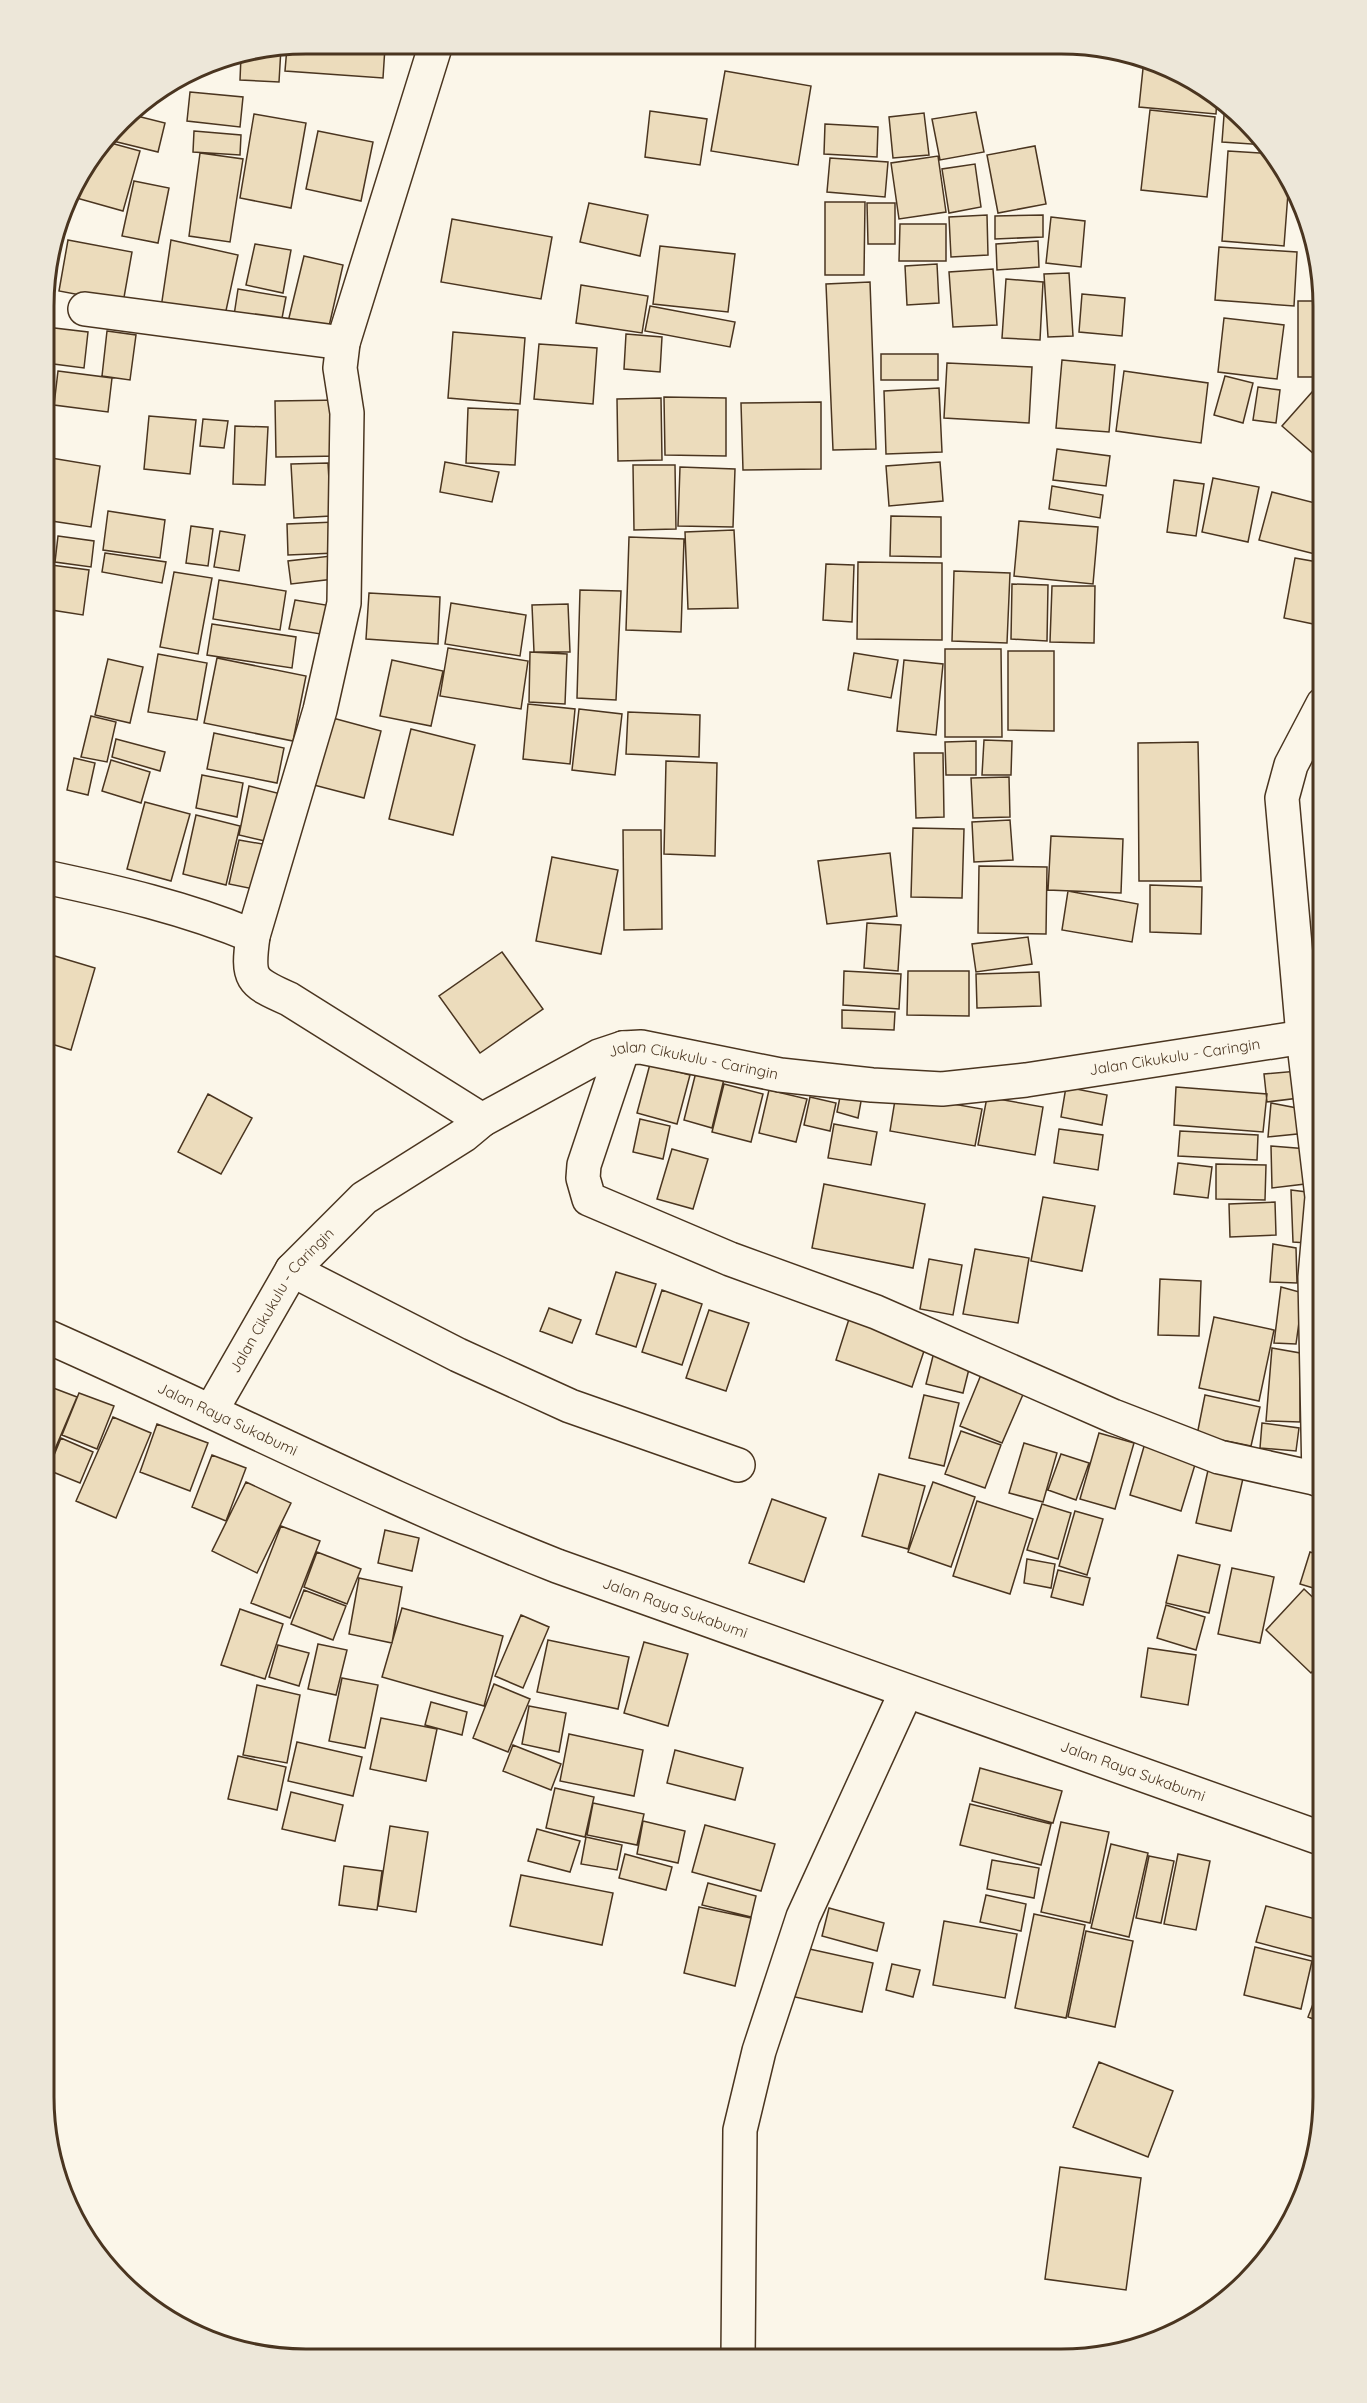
<svg xmlns="http://www.w3.org/2000/svg" width="1367" height="2403" viewBox="0 0 1367 2403" font-family="Quicksand,sans-serif">
<style>
.building{fill:#ecdcbc;stroke:#4a3520;stroke-width:1.5}
.lines{fill:none;stroke-linecap:round;stroke-linejoin:round}
.minor-casing{stroke:#4a3520;stroke-width:36}
.trunk-casing{stroke:#4a3520;stroke-width:36}
.minor{stroke:#fbf6e9;stroke-width:33}
.trunk{stroke:#fbf6e9;stroke-width:33}
.labels{text-anchor:middle;stroke-width:4.5;stroke-linejoin:round;paint-order:stroke}
.street-label{font-size:15px;fill:#4a3520;stroke:#fbf6e9}
.rim{fill:none;stroke:#4a3520;stroke-width:3}
</style>
<rect width="100%" height="100%" fill="#fbf6e9"/>
<path class="building" d="M 306,44 L 385,47 L 383,78 L 285,71 L 287,47 Z
M 281,48 L 279,82 L 240,80 L 241,56 Z
M 1144,59 L 1177,70 L 1217,97 L 1216,114 L 1139,107 Z
M 725,71 L 811,86 L 798,165 L 711,151 Z
M 190,92 L 243,97 L 240,127 L 187,121 Z
M 1225,102 L 1234,108 L 1266,145 L 1222,142 Z
M 1150,110 L 1215,117 L 1207,197 L 1141,190 Z
M 650,111 L 707,119 L 700,165 L 645,157 Z
M 976,112 L 984,152 L 940,160 L 932,119 Z
M 924,113 L 929,155 L 893,158 L 889,117 Z
M 129,114 L 165,123 L 158,152 L 109,140 Z
M 254,114 L 306,123 L 291,208 L 240,198 Z
M 825,124 L 878,127 L 877,157 L 824,154 Z
M 194,131 L 241,135 L 240,155 L 193,152 Z
M 318,131 L 373,142 L 361,201 L 306,189 Z
M 107,142 L 140,151 L 123,211 L 73,197 L 78,180 Z
M 1035,146 L 1046,204 L 998,213 L 987,155 Z
M 1228,151 L 1274,154 L 1279,160 L 1289,180 L 1284,246 L 1222,241 Z
M 200,153 L 243,159 L 230,242 L 189,236 Z
M 938,156 L 946,212 L 899,219 L 891,163 Z
M 830,158 L 888,162 L 885,197 L 827,192 Z
M 975,164 L 981,207 L 949,213 L 942,169 Z
M 134,181 L 169,188 L 158,243 L 122,236 Z
M 72,188 L 58,249 L 53,248 L 71,189 Z
M 825,202 L 865,202 L 864,275 L 825,275 Z
M 589,203 L 648,215 L 640,256 L 580,242 Z
M 867,203 L 895,203 L 895,244 L 868,244 Z
M 987,215 L 988,255 L 951,257 L 949,217 Z
M 1043,215 L 1043,237 L 995,239 L 995,216 Z
M 1051,217 L 1085,221 L 1081,267 L 1046,263 Z
M 452,219 L 552,237 L 541,299 L 441,282 Z
M 900,224 L 946,224 L 946,261 L 899,261 Z
M 68,240 L 132,252 L 123,303 L 59,291 Z
M 171,240 L 238,255 L 224,320 L 161,308 Z
M 1038,241 L 1039,267 L 997,270 L 996,244 Z
M 255,244 L 291,250 L 283,293 L 246,285 Z
M 660,246 L 735,254 L 728,312 L 653,304 Z
M 1219,247 L 1297,252 L 1294,306 L 1215,300 Z
M 304,256 L 343,265 L 327,335 L 287,326 Z
M 937,264 L 939,303 L 907,305 L 905,266 Z
M 993,269 L 997,325 L 953,327 L 949,272 Z
M 1069,273 L 1073,336 L 1048,337 L 1044,274 Z
M 1006,279 L 1043,282 L 1040,340 L 1002,338 Z
M 870,282 L 876,449 L 833,450 L 826,284 Z
M 581,285 L 648,296 L 642,333 L 576,323 Z
M 238,289 L 286,297 L 280,329 L 233,322 Z
M 1082,294 L 1125,298 L 1122,336 L 1079,332 Z
M 1298,301 L 1323,301 L 1323,377 L 1298,377 Z
M 650,306 L 735,322 L 730,347 L 645,331 Z
M 1224,318 L 1284,325 L 1277,379 L 1218,372 Z
M 46,327 L 88,332 L 84,368 L 46,363 Z
M 107,331 L 136,335 L 130,380 L 102,376 Z
M 453,332 L 525,338 L 520,404 L 448,398 Z
M 626,334 L 662,337 L 660,372 L 624,369 Z
M 539,344 L 597,348 L 593,404 L 534,399 Z
M 881,354 L 938,354 L 938,380 L 881,380 Z
M 1062,360 L 1115,365 L 1109,432 L 1056,428 Z
M 947,363 L 1032,367 L 1029,423 L 944,418 Z
M 58,371 L 112,378 L 108,412 L 54,405 Z
M 1124,371 L 1208,383 L 1201,443 L 1116,431 Z
M 1225,376 L 1253,383 L 1243,423 L 1214,415 Z
M 46,379 L 53,381 L 48,403 L 46,403 Z
M 1320,383 L 1323,385 L 1323,462 L 1282,426 Z
M 1258,387 L 1280,390 L 1276,423 L 1253,420 Z
M 939,388 L 942,452 L 886,454 L 884,391 Z
M 664,397 L 726,398 L 726,456 L 665,455 Z
M 661,398 L 662,460 L 618,461 L 617,399 Z
M 341,400 L 341,456 L 276,457 L 275,401 Z
M 821,402 L 821,469 L 743,470 L 741,403 Z
M 468,408 L 518,410 L 515,465 L 466,463 Z
M 149,416 L 196,420 L 190,474 L 144,469 Z
M 203,419 L 228,421 L 224,448 L 200,446 Z
M 235,426 L 268,427 L 265,485 L 233,484 Z
M 1057,449 L 1110,456 L 1106,486 L 1053,480 Z
M 45,457 L 100,466 L 91,527 L 45,520 Z
M 445,462 L 499,472 L 492,502 L 440,492 Z
M 940,462 L 943,501 L 889,506 L 886,466 Z
M 328,463 L 331,516 L 294,518 L 291,464 Z
M 633,465 L 675,465 L 676,529 L 634,530 Z
M 680,467 L 735,469 L 733,527 L 678,526 Z
M 1213,478 L 1259,487 L 1248,542 L 1202,532 Z
M 1174,480 L 1204,484 L 1196,536 L 1167,532 Z
M 1052,486 L 1103,495 L 1100,518 L 1049,509 Z
M 1272,492 L 1323,505 L 1323,556 L 1259,540 Z
M 108,511 L 165,520 L 160,558 L 103,550 Z
M 891,516 L 941,517 L 941,557 L 890,556 Z
M 1019,521 L 1098,527 L 1093,584 L 1014,576 Z
M 335,522 L 336,553 L 288,555 L 287,524 Z
M 191,526 L 213,529 L 208,566 L 186,563 Z
M 734,530 L 738,608 L 688,609 L 685,532 Z
M 220,531 L 245,535 L 239,571 L 214,567 Z
M 58,536 L 94,541 L 91,567 L 55,562 Z
M 629,537 L 684,539 L 681,632 L 626,630 Z
M 105,553 L 166,562 L 162,583 L 102,572 Z
M 331,556 L 334,579 L 291,584 L 288,561 Z
M 1295,558 L 1323,563 L 1323,626 L 1284,618 Z
M 858,562 L 942,563 L 942,640 L 857,639 Z
M 826,564 L 854,565 L 852,622 L 823,620 Z
M 51,565 L 89,570 L 83,615 L 45,609 Z
M 954,571 L 1010,573 L 1007,643 L 952,641 Z
M 174,572 L 212,578 L 198,654 L 160,647 Z
M 219,580 L 286,591 L 280,630 L 213,619 Z
M 1012,584 L 1048,585 L 1047,641 L 1011,639 Z
M 1052,586 L 1095,586 L 1094,643 L 1050,642 Z
M 580,590 L 621,591 L 616,700 L 577,698 Z
M 369,593 L 440,597 L 438,644 L 366,639 Z
M 295,600 L 332,606 L 327,635 L 289,629 Z
M 451,603 L 526,615 L 520,656 L 445,644 Z
M 568,604 L 570,652 L 534,652 L 532,605 Z
M 212,624 L 296,637 L 292,668 L 207,655 Z
M 448,648 L 528,661 L 521,709 L 440,696 Z
M 945,649 L 1001,649 L 1002,737 L 945,737 Z
M 1008,651 L 1054,651 L 1054,731 L 1008,730 Z
M 530,652 L 567,654 L 565,704 L 529,702 Z
M 854,653 L 898,660 L 891,698 L 848,690 Z
M 158,654 L 207,663 L 197,720 L 148,712 Z
M 217,658 L 306,676 L 293,741 L 204,723 Z
M 108,659 L 143,667 L 130,723 L 95,715 Z
M 392,660 L 443,671 L 431,726 L 380,716 Z
M 904,660 L 943,664 L 936,735 L 897,731 Z
M 528,704 L 575,709 L 570,764 L 523,759 Z
M 579,709 L 622,714 L 615,775 L 572,770 Z
M 628,712 L 700,715 L 699,757 L 626,754 Z
M 91,716 L 116,722 L 107,762 L 81,757 Z
M 329,717 L 381,731 L 364,798 L 310,784 Z
M 411,729 L 475,745 L 453,835 L 389,819 Z
M 214,733 L 284,748 L 277,783 L 207,769 Z
M 116,739 L 165,752 L 160,771 L 112,757 Z
M 984,740 L 1012,741 L 1011,775 L 982,775 Z
M 976,741 L 976,775 L 946,775 L 945,742 Z
M 1198,742 L 1201,881 L 1139,881 L 1138,743 Z
M 914,753 L 943,753 L 944,817 L 916,818 Z
M 74,758 L 95,763 L 88,795 L 67,790 Z
M 111,760 L 150,772 L 141,803 L 102,791 Z
M 666,761 L 717,763 L 715,856 L 664,854 Z
M 202,775 L 243,783 L 237,817 L 196,808 Z
M 1009,777 L 1010,817 L 973,818 L 971,778 Z
M 249,786 L 289,796 L 278,844 L 239,835 Z
M 145,802 L 190,814 L 171,881 L 127,869 Z
M 196,815 L 240,826 L 226,885 L 183,874 Z
M 1010,820 L 1013,860 L 974,862 L 972,822 Z
M 913,828 L 964,829 L 962,898 L 911,897 Z
M 623,830 L 661,830 L 662,929 L 624,930 Z
M 1051,836 L 1123,839 L 1121,893 L 1048,890 Z
M 239,840 L 274,846 L 264,891 L 229,884 Z
M 890,853 L 897,916 L 827,924 L 818,861 Z
M 552,857 L 618,870 L 601,954 L 536,941 Z
M 979,866 L 1047,867 L 1046,934 L 978,933 Z
M 1150,885 L 1202,887 L 1201,934 L 1150,932 Z
M 1068,891 L 1138,904 L 1132,942 L 1062,930 Z
M 867,923 L 901,925 L 898,971 L 864,968 Z
M 1028,937 L 1032,964 L 976,972 L 972,944 Z
M 502,952 L 543,1009 L 480,1053 L 439,996 Z
M 45,953 L 95,968 L 71,1050 L 45,1042 Z
M 844,971 L 901,974 L 899,1009 L 843,1005 Z
M 908,971 L 969,971 L 969,1016 L 907,1015 Z
M 1039,972 L 1041,1006 L 977,1008 L 976,974 Z
M 842,1010 L 895,1012 L 894,1030 L 842,1028 Z
M 650,1064 L 690,1075 L 677,1124 L 637,1113 Z
M 1298,1071 L 1299,1098 L 1267,1102 L 1264,1074 Z
M 696,1072 L 724,1079 L 712,1128 L 684,1120 Z
M 724,1084 L 763,1094 L 751,1142 L 712,1132 Z
M 1066,1087 L 1107,1095 L 1102,1125 L 1061,1117 Z
M 1176,1087 L 1267,1094 L 1263,1132 L 1174,1125 Z
M 769,1090 L 807,1099 L 796,1142 L 759,1133 Z
M 841,1092 L 862,1096 L 858,1118 L 837,1112 Z
M 208,1094 L 252,1118 L 221,1174 L 178,1152 Z
M 896,1094 L 982,1109 L 975,1146 L 890,1131 Z
M 810,1097 L 836,1103 L 830,1131 L 804,1125 Z
M 987,1097 L 1043,1107 L 1035,1155 L 978,1145 Z
M 1271,1103 L 1302,1109 L 1307,1133 L 1268,1137 Z
M 640,1119 L 670,1126 L 663,1159 L 633,1152 Z
M 834,1124 L 877,1132 L 871,1165 L 828,1158 Z
M 1059,1129 L 1103,1135 L 1098,1170 L 1054,1163 Z
M 1180,1131 L 1258,1135 L 1257,1160 L 1178,1156 Z
M 1271,1146 L 1308,1149 L 1305,1184 L 1272,1188 Z
M 672,1149 L 708,1159 L 693,1209 L 657,1199 Z
M 1178,1163 L 1212,1167 L 1208,1198 L 1174,1194 Z
M 1216,1164 L 1266,1165 L 1265,1200 L 1216,1199 Z
M 824,1184 L 925,1204 L 913,1268 L 812,1248 Z
M 1291,1190 L 1307,1192 L 1307,1243 L 1293,1242 Z
M 1043,1197 L 1095,1206 L 1082,1271 L 1031,1261 Z
M 1275,1202 L 1276,1235 L 1230,1237 L 1229,1204 Z
M 1273,1244 L 1296,1248 L 1297,1283 L 1270,1282 Z
M 975,1249 L 1029,1258 L 1018,1323 L 963,1314 Z
M 929,1259 L 962,1265 L 953,1315 L 920,1309 Z
M 616,1272 L 656,1284 L 636,1347 L 596,1334 Z
M 1160,1279 L 1201,1281 L 1199,1336 L 1158,1335 Z
M 1281,1287 L 1303,1293 L 1296,1344 L 1274,1343 Z
M 662,1290 L 702,1304 L 682,1365 L 642,1352 Z
M 549,1308 L 581,1320 L 572,1343 L 540,1331 Z
M 709,1310 L 749,1323 L 726,1391 L 686,1378 Z
M 1214,1317 L 1274,1330 L 1259,1401 L 1199,1388 Z
M 849,1319 L 926,1345 L 912,1387 L 836,1360 Z
M 935,1348 L 972,1357 L 963,1393 L 926,1384 Z
M 1272,1348 L 1300,1353 L 1300,1422 L 1266,1421 Z
M 985,1365 L 1028,1383 L 1002,1443 L 960,1426 Z
M 44,1375 L 50,1377 L 44,1390 Z
M 48,1386 L 77,1397 L 44,1475 L 44,1394 Z
M 79,1393 L 114,1406 L 97,1449 L 62,1435 Z
M 924,1395 L 959,1403 L 944,1466 L 909,1458 Z
M 1205,1395 L 1260,1407 L 1251,1446 L 1197,1435 Z
M 113,1417 L 151,1433 L 116,1518 L 76,1501 Z
M 1262,1423 L 1299,1428 L 1296,1451 L 1260,1448 Z
M 157,1424 L 208,1443 L 190,1491 L 140,1472 Z
M 961,1431 L 1001,1445 L 985,1488 L 945,1474 Z
M 1099,1433 L 1134,1443 L 1115,1509 L 1080,1499 Z
M 61,1438 L 93,1452 L 80,1483 L 48,1470 Z
M 1024,1443 L 1057,1453 L 1043,1502 L 1009,1493 Z
M 1145,1443 L 1197,1458 L 1181,1511 L 1130,1495 Z
M 1061,1454 L 1089,1463 L 1076,1500 L 1048,1490 Z
M 212,1455 L 246,1468 L 226,1521 L 192,1507 Z
M 1209,1466 L 1244,1474 L 1231,1531 L 1196,1523 Z
M 879,1474 L 925,1486 L 908,1549 L 862,1536 Z
M 246,1482 L 291,1503 L 257,1573 L 212,1551 Z
M 933,1482 L 975,1497 L 951,1567 L 908,1552 Z
M 1322,1492 L 1323,1492 L 1323,1552 L 1313,1550 Z
M 772,1499 L 826,1518 L 804,1582 L 749,1563 Z
M 977,1501 L 1033,1519 L 1010,1594 L 953,1576 Z
M 1042,1504 L 1071,1513 L 1058,1559 L 1027,1550 Z
M 1075,1511 L 1103,1519 L 1087,1575 L 1059,1566 Z
M 281,1526 L 320,1541 L 290,1618 L 251,1603 Z
M 385,1530 L 419,1538 L 412,1571 L 378,1563 Z
M 317,1552 L 361,1569 L 347,1604 L 304,1587 Z
M 1310,1552 L 1323,1556 L 1323,1591 L 1300,1584 Z
M 1178,1555 L 1220,1565 L 1209,1613 L 1166,1603 Z
M 1027,1559 L 1055,1564 L 1051,1588 L 1024,1583 Z
M 1232,1568 L 1274,1577 L 1260,1643 L 1218,1634 Z
M 1058,1570 L 1090,1578 L 1083,1605 L 1051,1597 Z
M 359,1578 L 402,1587 L 392,1643 L 349,1634 Z
M 1304,1589 L 1323,1607 L 1323,1660 L 1311,1673 L 1266,1630 Z
M 304,1590 L 346,1606 L 333,1640 L 291,1624 Z
M 1166,1605 L 1205,1617 L 1196,1650 L 1157,1638 Z
M 402,1608 L 503,1636 L 484,1706 L 382,1677 Z
M 240,1609 L 283,1624 L 265,1679 L 221,1665 Z
M 521,1615 L 549,1627 L 523,1688 L 495,1676 Z
M 548,1640 L 629,1657 L 618,1709 L 537,1692 Z
M 644,1642 L 688,1654 L 668,1726 L 624,1713 Z
M 318,1644 L 347,1650 L 336,1695 L 308,1689 Z
M 278,1645 L 309,1653 L 299,1686 L 269,1677 Z
M 1148,1648 L 1196,1655 L 1188,1705 L 1141,1697 Z
M 342,1678 L 378,1685 L 365,1748 L 329,1741 Z
M 494,1684 L 530,1699 L 508,1752 L 473,1738 Z
M 257,1685 L 300,1695 L 287,1763 L 243,1755 Z
M 431,1702 L 467,1712 L 462,1735 L 425,1725 Z
M 529,1706 L 566,1713 L 559,1752 L 522,1744 Z
M 381,1718 L 437,1729 L 426,1781 L 370,1769 Z
M 569,1734 L 643,1750 L 634,1796 L 560,1781 Z
M 297,1742 L 362,1757 L 353,1796 L 288,1781 Z
M 513,1745 L 561,1764 L 551,1790 L 503,1771 Z
M 675,1750 L 743,1768 L 735,1800 L 667,1783 Z
M 238,1756 L 286,1767 L 277,1810 L 228,1799 Z
M 980,1768 L 1062,1791 L 1053,1823 L 972,1801 Z
M 555,1788 L 594,1797 L 585,1837 L 546,1828 Z
M 291,1792 L 343,1805 L 335,1841 L 282,1829 Z
M 593,1803 L 644,1814 L 637,1845 L 587,1835 Z
M 970,1804 L 1051,1824 L 1041,1865 L 960,1845 Z
M 643,1821 L 685,1831 L 678,1863 L 637,1854 Z
M 1061,1822 L 1109,1832 L 1090,1923 L 1041,1912 Z
M 705,1825 L 775,1844 L 761,1891 L 692,1872 Z
M 390,1826 L 428,1832 L 416,1912 L 378,1906 Z
M 537,1829 L 580,1841 L 570,1872 L 528,1861 Z
M 586,1837 L 622,1845 L 617,1870 L 581,1864 Z
M 1111,1844 L 1148,1853 L 1129,1937 L 1091,1928 Z
M 625,1854 L 672,1867 L 666,1890 L 619,1878 Z
M 1178,1854 L 1210,1861 L 1196,1930 L 1164,1924 Z
M 1149,1856 L 1174,1861 L 1161,1923 L 1136,1918 Z
M 992,1860 L 1039,1868 L 1034,1898 L 987,1889 Z
M 344,1866 L 382,1871 L 377,1910 L 339,1905 Z
M 521,1875 L 613,1893 L 602,1945 L 510,1926 Z
M 708,1883 L 756,1896 L 751,1917 L 702,1905 Z
M 986,1895 L 1026,1904 L 1021,1931 L 980,1922 Z
M 1266,1906 L 1323,1921 L 1323,1934 L 1317,1958 L 1256,1942 Z
M 699,1907 L 751,1918 L 735,1986 L 684,1973 Z
M 829,1908 L 884,1923 L 877,1951 L 822,1936 Z
M 1034,1914 L 1085,1925 L 1066,2018 L 1015,2008 Z
M 944,1921 L 1017,1934 L 1005,1998 L 933,1985 Z
M 1086,1931 L 1133,1941 L 1115,2027 L 1068,2017 Z
M 1255,1947 L 1312,1961 L 1301,2009 L 1244,1995 Z
M 805,1948 L 873,1963 L 862,2012 L 795,1997 Z
M 892,1964 L 920,1970 L 913,1997 L 886,1990 Z
M 1323,1978 L 1323,2023 L 1308,2017 Z
M 1099,2062 L 1173,2091 L 1148,2157 L 1073,2127 Z
M 1060,2167 L 1141,2178 L 1126,2290 L 1045,2279 Z"/>
<g class="lines">
<g class="minor-casing">
<g id="minor">
<path d="M 436,44 L 343,343 L 340,368 L 347,413 L 344,603 L 320,710 L 253,936 C 247,979 250,982 289,999 L 482,1120"/>
<path d="M 85,309 L 343,343"/>
<path d="M 45,877 C 116,892 186,908 253,936"/>
<path d="M 623,1048 L 584,1165 L 583,1178 L 589,1199 L 730,1259 L 876,1312 L 1113,1416 L 1219,1457 L 1323,1480"/>
<path d="M 292,1270 L 458,1355 L 570,1406 L 738,1465"/>
<path id="s1" d="M 211,1411 L 292,1270 L 364,1198 L 464,1135 L 482,1120 L 599,1056 L 623,1048 L 641,1047 L 780,1075 L 872,1085 L 942,1089 L 1026,1080 L 1323,1034"/>
<path d="M 1319,1480 L 1315,1277 L 1322,1197 L 1303,1036 L 1282,798 L 1291,765 L 1323,704"/>
<path d="M 738,2359 L 740,2130 L 759,2051 L 803,1917 L 906,1692"/>
</g>
</g>
<g class="trunk-casing">
<g id="trunk">
<path id="s2" d="M 44,1335 C 216,1411 383,1497 557,1566 L 1323,1839"/>
</g>
</g>
<use href="#minor" class="minor"/>
<use href="#trunk" class="trunk"/>
</g>
<g class="labels">
<g class="street-label">
<text dy="5" stroke="none"><textPath href="#s1" startOffset="1122">Jalan Cikukulu - Caringin</textPath></text>
<text dy="5" stroke="none"><textPath href="#s1" startOffset="636">Jalan Cikukulu - Caringin</textPath></text>
<text dy="5" stroke="none"><textPath href="#s1" startOffset="132">Jalan Cikukulu - Caringin</textPath></text>
<text dy="5" stroke="none"><textPath href="#s2" startOffset="202">Jalan Raya Sukabumi</textPath></text>
<text dy="5" stroke="none"><textPath href="#s2" startOffset="688">Jalan Raya Sukabumi</textPath></text>
<text dy="5" stroke="none"><textPath href="#s2" startOffset="1174">Jalan Raya Sukabumi</textPath></text>
</g>
</g>
<path d="M0 0H1367V2403H0ZM306 54H1061A252 252 0 0 1 1313 306V2097A252 252 0 0 1 1061 2349H306A252 252 0 0 1 54 2097V306A252 252 0 0 1 306 54Z" fill="#ede7d9" fill-rule="evenodd"/>
<path class="rim" d="M306 54H1061A252 252 0 0 1 1313 306V2097A252 252 0 0 1 1061 2349H306A252 252 0 0 1 54 2097V306A252 252 0 0 1 306 54Z"/>
</svg>
